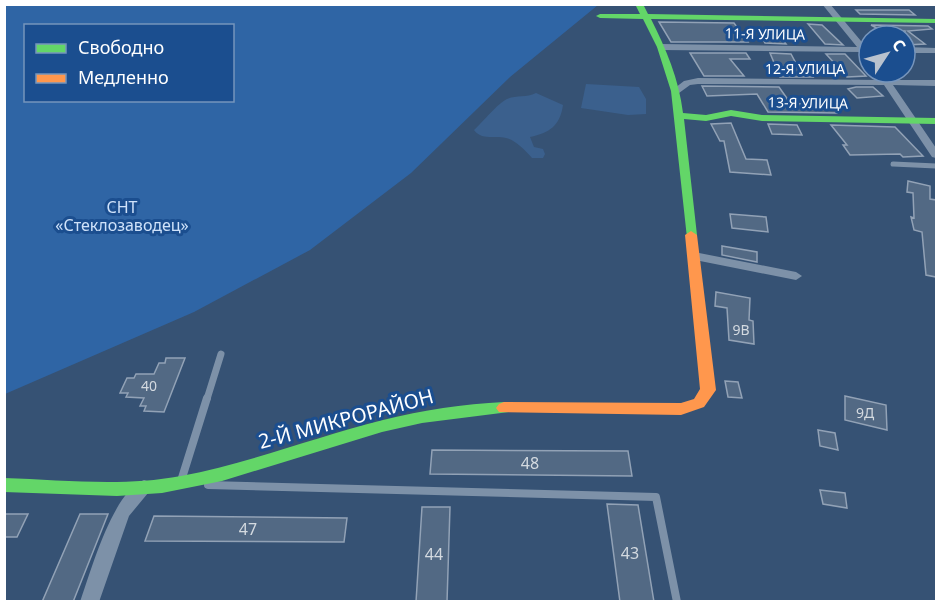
<svg xmlns="http://www.w3.org/2000/svg" width="941" height="606" viewBox="0 0 941 606" font-family="'Noto Sans',sans-serif">
<style>
.green{fill:#2f65a5;fill-rule:evenodd}
.water{fill:#3b608d}
.building{fill:#526984;stroke:#92a2b6;stroke-width:1.5}
.lines{fill:none;stroke-linecap:round;stroke-linejoin:round}
.lane-far2{stroke:#7d91a8;stroke-width:5}
.lane-far1{stroke:#7d91a8;stroke-width:7}
.lane{stroke:#7d91a8;stroke-width:8}
.street{fill:#7d91a8;fill-rule:evenodd}
.fast{fill:#63d668;fill-rule:evenodd}
.slow{fill:#ff974d;fill-rule:evenodd}
.labels{text-anchor:middle;stroke-width:6;stroke-linejoin:round;paint-order:stroke}
.far-street-label{font-size:14px;fill:#fff;stroke:#1b4e8f}
.number-label{font-size:14px;fill:#d4dae0}
.park-label{font-size:16px;fill:#cfe2fa;stroke:#1b4e8f}
.near-number-label{font-size:16px;fill:#d4dae0}
.near-street-label{font-size:20px;fill:#fff;stroke:#1b4e8f}
</style>
<rect width="100%" height="100%" fill="#365274"/>
<path class="green" d="M 5,4 L 598,4 L 598,5 L 510,77 L 411,173 L 310,250 L 194,312 L 5,394 ZM 26,26 L 232,26 L 232,100 L 26,100 Z"/>
<path class="water" d="M 586,84 L 639,87 L 646,99 L 646,114 L 628,115 L 581,108 Z
M 536,93 L 563,105 C 560,126 549,133 530,137 L 534,147 L 543,149 L 545,154 L 543,158 L 532,158 C 525,150 515,140 506,138 C 495,135 482,141 474,130 C 483,122 498,103 507,99 C 516,95 526,98 536,93 Z"/>
<path class="building" d="M 856,10 L 909,10 L 915,15 L 860,14 Z
M 659,22 L 734,23 L 748,42 L 671,42 Z
M 808,24 L 822,25 L 843,45 L 825,44 Z
M 871,25 L 928,26 L 932,29 L 908,31 L 925,44 L 905,45 L 905,31 L 882,31 Z
M 760,34 L 778,34 L 786,44 L 765,43 Z
M 690,53 L 746,53 L 750,59 L 730,59 L 744,76 L 704,76 Z
M 770,53 L 791,54 L 798,67 L 806,67 L 813,77 L 780,77 Z
M 826,54 L 845,54 L 866,76 L 847,77 Z
M 702,86 L 779,87 L 791,104 L 832,103 L 837,113 L 768,112 L 757,94 L 707,96 Z
M 856,87 L 873,87 L 883,96 L 857,98 L 848,89 Z
M 731,123 L 746,159 L 767,160 L 771,175 L 730,172 L 724,141 L 720,141 L 711,124 Z
M 768,124 L 797,125 L 802,135 L 772,134 Z
M 831,125 L 895,127 L 923,156 L 903,157 L 900,154 L 850,155 L 843,145 L 847,145 Z
M 908,181 L 930,186 L 930,199 L 936,200 L 936,277 L 926,275 L 922,232 L 914,230 L 911,217 L 914,218 L 913,193 L 907,192 Z
M 730,214 L 766,217 L 768,232 L 732,228 Z
M 722,246 L 757,252 L 757,262 L 722,255 Z
M 716,292 L 750,298 L 749,320 L 753,321 L 754,344 L 729,340 L 727,308 L 715,306 Z
M 166,358 L 185,358 L 164,412 L 144,411 L 146,406 L 140,406 L 144,398 L 126,397 L 128,393 L 120,393 L 127,378 L 134,378 L 136,374 L 154,374 L 159,363 L 165,363 Z
M 725,381 L 738,382 L 742,398 L 728,397 Z
M 845,396 L 886,405 L 887,430 L 845,420 Z
M 818,430 L 835,433 L 838,450 L 820,446 Z
M 432,450 L 628,451 L 632,476 L 430,474 Z
M 820,490 L 845,493 L 847,508 L 823,504 Z
M 607,504 L 638,505 L 654,602 L 620,602 Z
M 422,507 L 450,507 L 447,602 L 416,602 Z
M 4,514 L 28,514 L 17,537 L 4,537 Z
M 80,514 L 108,514 L 73,602 L 42,602 Z
M 154,516 L 347,518 L 344,542 L 145,541 Z"/>
<g class="lines">
<path class="lane-far2" d="M 893,164 L 936,166"/>
<path class="lane-far1" d="M 207,399 L 221,354"/>
<path class="lane" d="M 181,481 L 207,398
M 208,485 L 656,497 L 677,602"/>
<path class="street" d="M 822,4 L 830,4 L 866,47 L 869,47 L 869,55 L 863,55 L 861,52 L 661,50 L 657,47 L 661,44 L 857,47 Z
M 905,47 L 936,48 L 936,53 L 905,53 Z
M 874,72 L 884,72 L 889,80 L 936,80 L 936,86 L 893,85 L 936,148 L 936,158 L 932,157 L 884,85 L 698,84 L 690,85 L 679,93 L 671,91 L 684,81 L 698,78 L 880,80 Z
M 694,252 L 796,272 L 802,276 L 796,280 L 690,259 L 688,256 L 690,253 Z
M 144,480 L 150,482 L 153,487 L 129,516 L 99,602 L 80,602 C 91,571 113,491 144,480 Z"/>
<path class="fast" d="M 635,4 L 643,4 L 648,14 L 936,19 L 936,23 L 651,19 C 666,49 679,79 683,113 L 706,115 L 731,110 L 762,115 L 936,118 L 936,124 L 762,121 L 731,116 L 706,121 L 684,119 L 697,235 L 691,239 L 687,238 L 671,91 L 657,47 L 643,19 L 600,18 L 596,16 L 600,14 L 640,14 Z
M 504,402 L 509,404 L 512,408 L 509,412 L 422,423 L 382,432 L 222,481 L 162,493 L 117,496 L 4,492 L 4,478 C 63,480 123,487 181,476 C 250,463 315,437 383,420 C 423,410 463,404 504,402 Z"/>
<path class="slow" d="M 691,231 L 697,235 L 716,390 L 704,407 L 681,415 L 499,412 L 496,408 L 499,404 L 504,402 L 681,403 L 694,399 L 700,389 L 685,235 Z"/>
</g>
<g class="labels">
<g class="far-street-label">
<text transform="translate(765 34) rotate(1)" y="5">11-Я УЛИЦА</text>
<text x="805" y="74">12-Я УЛИЦА</text>
<text transform="translate(808 103) rotate(1)" y="5">13-Я УЛИЦА</text>
</g>
<g class="number-label">
<text x="741" y="335">9В</text>
<text x="149" y="391">40</text>
<text x="865" y="418">9Д</text>
</g>
<g class="park-label">
<text x="122" y="213">СНТ<tspan x="122" dy="18">«Стеклозаводец»</tspan></text>
</g>
<g class="near-number-label">
<text x="530" y="469">48</text>
<text x="248" y="535">47</text>
<text x="630" y="559">43</text>
<text x="434" y="560">44</text>
</g>
<g class="near-street-label">
<text transform="translate(346 419) rotate(-15)" y="7">2-Й МИКРОРАЙОН</text>
</g>
</g>
<rect width="941" height="606" fill="none" stroke="#ffffff" stroke-width="12"/>
<rect x="24" y="24" width="210" height="78" fill="#1b4e8f" stroke="#7695bc" stroke-width="1.5"/>
<rect x="36" y="44" width="30" height="9" fill="#63d668" stroke="#7695bc" stroke-width="1.5"/>
<text x="78" y="54" font-size="18" fill="#ffffff">Свободно</text>
<rect x="36" y="74" width="30" height="9" fill="#ff974d" stroke="#7695bc" stroke-width="1.5"/>
<text x="78" y="84" font-size="18" fill="#ffffff">Медленно</text>
<g transform="translate(887 54) rotate(54)"><circle r="28" fill="#1b4e8f" stroke="#7695bc" stroke-width="1.5"/>
<path d="M0-4.5L10 22L0 15L-10 22Z" fill="#b9c2ce"/>
<text y="-9" font-size="16" font-weight="bold" text-anchor="middle" fill="#ffffff">С</text>
</g>
</svg>
